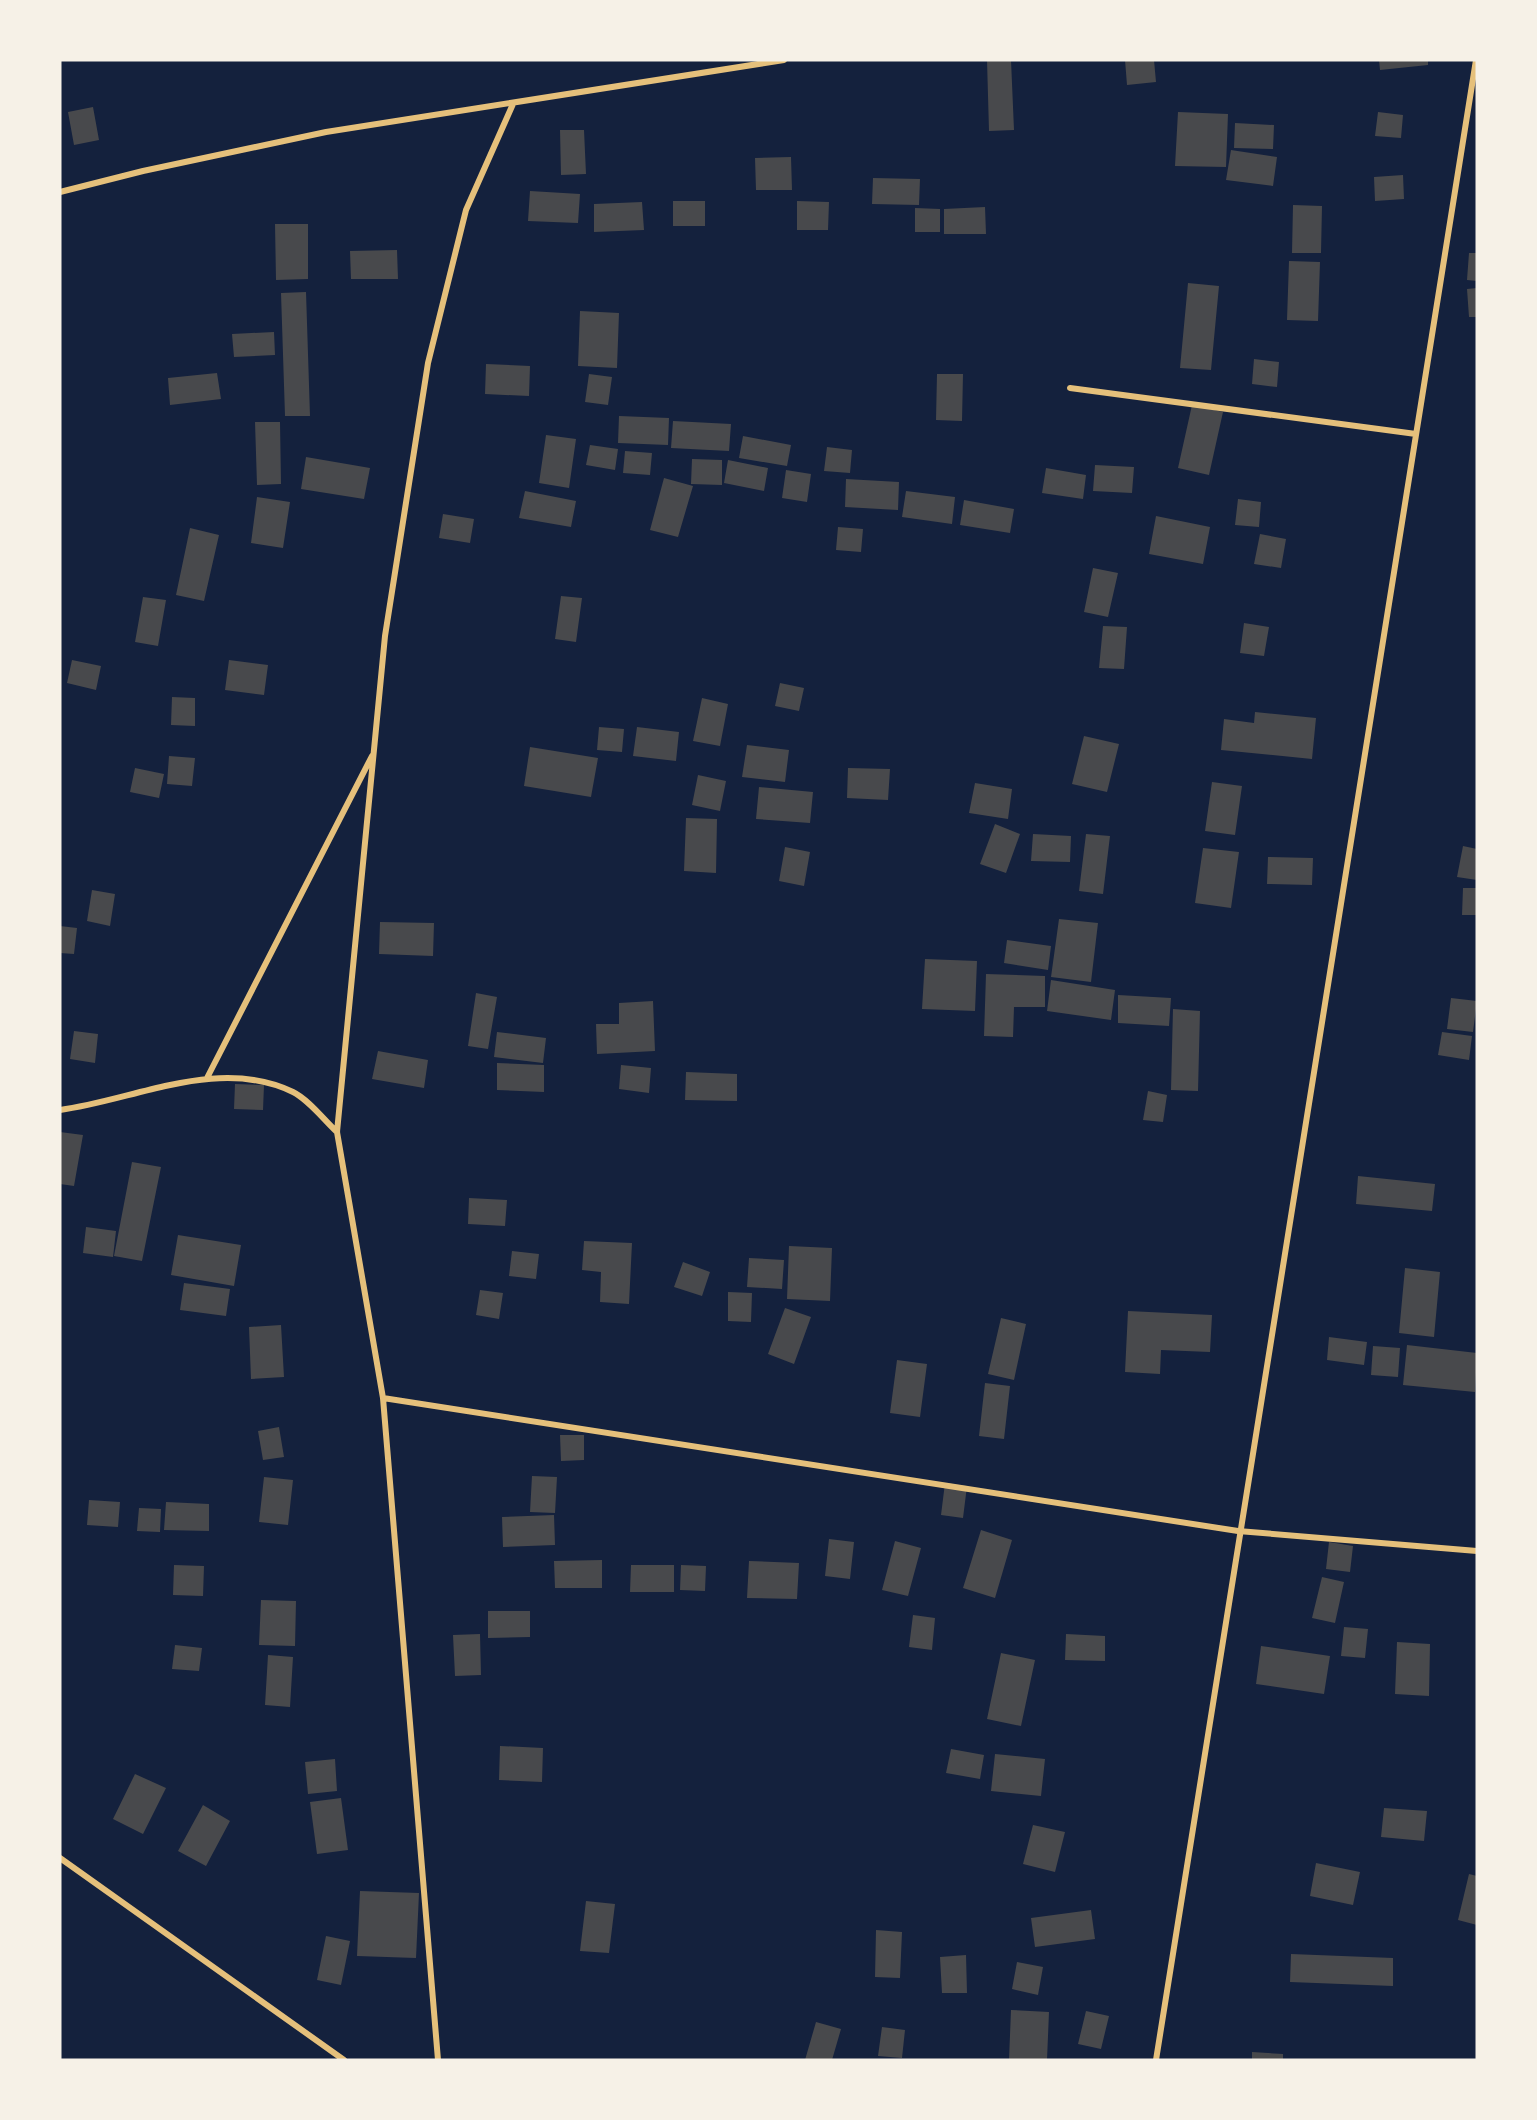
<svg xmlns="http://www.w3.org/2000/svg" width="1537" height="2120" viewBox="0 0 1537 2120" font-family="Overpass,sans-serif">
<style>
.building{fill:#48494c}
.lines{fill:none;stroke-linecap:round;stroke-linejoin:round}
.minor{stroke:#e5c07b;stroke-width:6}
</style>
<rect width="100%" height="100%" fill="#14213d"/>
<path class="building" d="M 987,60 L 1011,60 L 1014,130 L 989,131 Z
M 1125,60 L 1154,60 L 1156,82 L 1127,85 Z
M 1379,60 L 1428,60 L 1428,65 L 1380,70 Z
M 93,107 L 99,140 L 74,145 L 68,112 Z
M 1178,112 L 1228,114 L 1226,167 L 1175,166 Z
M 1378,112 L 1403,115 L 1401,138 L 1375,136 Z
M 1235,123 L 1274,125 L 1273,149 L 1234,148 Z
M 560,130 L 584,130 L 586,174 L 561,175 Z
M 1231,150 L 1277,157 L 1273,186 L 1226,180 Z
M 791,157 L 792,190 L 756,190 L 755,158 Z
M 1403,175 L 1404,199 L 1375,201 L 1374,177 Z
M 873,178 L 920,179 L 919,205 L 872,204 Z
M 530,191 L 580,194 L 578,223 L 528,221 Z
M 673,201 L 705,201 L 705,226 L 673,226 Z
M 797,201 L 829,202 L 828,230 L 797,230 Z
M 642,202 L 644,230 L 594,232 L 594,204 Z
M 1293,205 L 1322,206 L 1321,253 L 1292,253 Z
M 985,207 L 986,234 L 944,234 L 944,209 Z
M 915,208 L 940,209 L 940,232 L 915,232 Z
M 275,224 L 308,224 L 308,279 L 276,280 Z
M 397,250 L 398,279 L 351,279 L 350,251 Z
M 1469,253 L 1477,253 L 1477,281 L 1467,280 Z
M 1289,261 L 1320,262 L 1318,321 L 1287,320 Z
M 1188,283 L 1219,286 L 1211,370 L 1180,368 Z
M 1477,288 L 1477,317 L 1469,317 L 1467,289 Z
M 306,292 L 310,416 L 285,416 L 281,293 Z
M 580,311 L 619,313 L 617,368 L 578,366 Z
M 274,332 L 275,355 L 234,357 L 232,334 Z
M 1254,359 L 1279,362 L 1277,387 L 1252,384 Z
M 486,364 L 530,366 L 529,396 L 485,394 Z
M 217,373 L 221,399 L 170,405 L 168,378 Z
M 589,374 L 612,377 L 608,405 L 585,402 Z
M 937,374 L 963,374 L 962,421 L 936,420 Z
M 1192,405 L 1223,412 L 1209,475 L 1178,468 Z
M 619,416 L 669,418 L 668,445 L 618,443 Z
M 673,421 L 731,424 L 729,451 L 671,448 Z
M 255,422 L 280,422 L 281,484 L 257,485 Z
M 546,435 L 576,439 L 569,488 L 539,483 Z
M 743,436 L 791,445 L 787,466 L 739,458 Z
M 590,445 L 618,449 L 615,470 L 586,465 Z
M 827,447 L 852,450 L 850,473 L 824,471 Z
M 625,451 L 652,453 L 650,475 L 623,473 Z
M 306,457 L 370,468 L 364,499 L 301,489 Z
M 692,459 L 722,460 L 722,485 L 691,484 Z
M 728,460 L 768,468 L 764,491 L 724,483 Z
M 1095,465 L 1134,467 L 1132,493 L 1093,491 Z
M 1046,468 L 1086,475 L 1083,499 L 1042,493 Z
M 786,470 L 811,474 L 807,502 L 782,498 Z
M 664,478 L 693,486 L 678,537 L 650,530 Z
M 846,479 L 899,482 L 898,510 L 845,507 Z
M 525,491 L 576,501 L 571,527 L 519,518 Z
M 906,491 L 955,497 L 952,524 L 902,517 Z
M 257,497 L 290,502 L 283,548 L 251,543 Z
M 1238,499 L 1261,502 L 1259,527 L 1235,525 Z
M 964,500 L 1014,509 L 1010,533 L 960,525 Z
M 443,514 L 474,519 L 470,543 L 439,538 Z
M 1156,516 L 1210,527 L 1203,564 L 1149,554 Z
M 838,527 L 863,529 L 861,552 L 836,550 Z
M 190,528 L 219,535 L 204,601 L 176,595 Z
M 1260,534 L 1286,539 L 1281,568 L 1254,564 Z
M 1093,568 L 1118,573 L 1108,617 L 1084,612 Z
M 561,596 L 582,598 L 576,642 L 555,639 Z
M 143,597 L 166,600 L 158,646 L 135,642 Z
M 1244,623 L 1269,627 L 1264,656 L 1240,653 Z
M 1103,626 L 1127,627 L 1124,669 L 1099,668 Z
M 72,660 L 101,666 L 96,690 L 67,683 Z
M 229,660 L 268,665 L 264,695 L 225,690 Z
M 780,683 L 804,688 L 799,711 L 775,706 Z
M 172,697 L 195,698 L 195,726 L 171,725 Z
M 702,698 L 728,704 L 720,746 L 693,741 Z
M 1255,712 L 1316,718 L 1312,759 L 1221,750 L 1224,719 L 1254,723 Z
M 599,727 L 624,729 L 622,752 L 597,750 Z
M 637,727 L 679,732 L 676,761 L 633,756 Z
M 1084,736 L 1119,744 L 1107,792 L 1072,784 Z
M 747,745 L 789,750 L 785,782 L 742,777 Z
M 530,747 L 598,758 L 591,797 L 524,786 Z
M 169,756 L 195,758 L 192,786 L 167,784 Z
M 135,768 L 164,774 L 159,798 L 130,792 Z
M 848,768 L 890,769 L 888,800 L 847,798 Z
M 698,775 L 726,781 L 720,811 L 692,805 Z
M 1212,782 L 1242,786 L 1235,835 L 1205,831 Z
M 975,783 L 1012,789 L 1008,819 L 969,813 Z
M 759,787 L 813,792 L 810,823 L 756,819 Z
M 686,818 L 717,819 L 716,873 L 684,871 Z
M 995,824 L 1020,834 L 1006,873 L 980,864 Z
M 1033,834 L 1071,836 L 1070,862 L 1031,861 Z
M 1086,834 L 1110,836 L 1103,894 L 1079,891 Z
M 1463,846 L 1477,849 L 1477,880 L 1457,877 Z
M 785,847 L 810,852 L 804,886 L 779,881 Z
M 1203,848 L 1239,852 L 1231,908 L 1195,903 Z
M 1268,857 L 1313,858 L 1312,885 L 1267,884 Z
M 1463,888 L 1477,888 L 1477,915 L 1462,915 Z
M 92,890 L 115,894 L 110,926 L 87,921 Z
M 1059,919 L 1098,923 L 1091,982 L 1051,977 Z
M 380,922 L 434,923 L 433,956 L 379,954 Z
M 60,926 L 77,928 L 74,954 L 60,953 Z
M 1007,940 L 1051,946 L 1048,970 L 1004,963 Z
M 925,959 L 977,961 L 975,1011 L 922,1009 Z
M 986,974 L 1045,976 L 1045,1007 L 1014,1007 L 1013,1037 L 984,1036 Z
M 1051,980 L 1115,990 L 1111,1020 L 1047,1011 Z
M 476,993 L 497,997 L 488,1049 L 468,1046 Z
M 1118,995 L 1171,998 L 1169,1026 L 1118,1023 Z
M 1451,998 L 1477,1001 L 1473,1032 L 1447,1029 Z
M 653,1001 L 655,1051 L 597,1054 L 596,1024 L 619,1024 L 619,1003 Z
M 1173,1009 L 1200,1011 L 1198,1091 L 1171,1090 Z
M 74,1031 L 98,1034 L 95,1063 L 70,1059 Z
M 497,1032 L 546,1038 L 543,1063 L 494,1057 Z
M 1442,1032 L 1472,1036 L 1469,1060 L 1438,1055 Z
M 378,1051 L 428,1060 L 424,1088 L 372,1079 Z
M 497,1063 L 544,1065 L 544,1092 L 497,1090 Z
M 621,1065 L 651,1068 L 649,1093 L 619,1089 Z
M 686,1072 L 737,1074 L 737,1101 L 685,1100 Z
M 235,1084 L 264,1085 L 263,1110 L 234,1109 Z
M 1148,1091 L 1167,1095 L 1163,1122 L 1143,1120 Z
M 60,1132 L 83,1135 L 74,1186 L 60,1184 Z
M 132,1162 L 161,1167 L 142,1261 L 114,1256 Z
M 1358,1176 L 1435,1184 L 1432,1211 L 1356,1204 Z
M 469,1198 L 507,1200 L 505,1226 L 468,1224 Z
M 86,1227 L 116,1231 L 113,1257 L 83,1253 Z
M 178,1235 L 241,1245 L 234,1286 L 171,1275 Z
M 584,1241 L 632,1243 L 629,1304 L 600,1302 L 601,1272 L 582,1270 Z
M 789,1246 L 832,1248 L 830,1301 L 787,1299 Z
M 512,1251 L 539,1254 L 536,1279 L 509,1276 Z
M 749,1258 L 784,1260 L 782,1289 L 747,1287 Z
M 683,1262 L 710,1272 L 702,1296 L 674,1287 Z
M 1405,1268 L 1440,1272 L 1434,1337 L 1399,1333 Z
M 184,1283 L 230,1289 L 226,1316 L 180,1310 Z
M 480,1290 L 503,1293 L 499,1319 L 476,1315 Z
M 728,1292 L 752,1293 L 751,1322 L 728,1321 Z
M 785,1308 L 811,1317 L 794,1364 L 768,1354 Z
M 1128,1311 L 1212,1315 L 1210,1352 L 1161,1350 L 1160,1374 L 1125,1372 Z
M 1001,1318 L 1026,1324 L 1014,1380 L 988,1374 Z
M 281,1325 L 284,1377 L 251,1379 L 249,1327 Z
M 1329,1337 L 1367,1342 L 1364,1365 L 1327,1360 Z
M 1407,1345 L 1477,1353 L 1475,1392 L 1403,1385 Z
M 1373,1346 L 1400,1348 L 1398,1377 L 1371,1375 Z
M 897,1360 L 927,1364 L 920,1417 L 890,1413 Z
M 985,1383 L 1010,1386 L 1004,1439 L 979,1436 Z
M 279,1427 L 284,1457 L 263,1460 L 258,1431 Z
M 560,1435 L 584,1435 L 584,1460 L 561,1461 Z
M 532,1476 L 557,1477 L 555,1513 L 530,1512 Z
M 264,1477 L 293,1480 L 288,1525 L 259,1522 Z
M 945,1483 L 967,1486 L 963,1518 L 941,1515 Z
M 89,1500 L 120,1502 L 118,1527 L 87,1525 Z
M 166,1502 L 209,1504 L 209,1531 L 164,1530 Z
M 139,1508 L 161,1509 L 160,1532 L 137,1531 Z
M 554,1515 L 555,1545 L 503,1547 L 502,1517 Z
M 981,1530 L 1012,1540 L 995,1598 L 963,1588 Z
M 829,1539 L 854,1542 L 850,1579 L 825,1576 Z
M 895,1541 L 921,1548 L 908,1596 L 882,1590 Z
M 1329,1542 L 1353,1546 L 1350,1572 L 1326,1569 Z
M 602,1560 L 602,1588 L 555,1588 L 554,1561 Z
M 749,1561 L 799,1563 L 797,1599 L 747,1598 Z
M 174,1565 L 204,1566 L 203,1596 L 173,1595 Z
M 631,1565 L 674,1565 L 674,1592 L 630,1592 Z
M 681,1565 L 706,1566 L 705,1591 L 680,1590 Z
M 1322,1577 L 1344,1582 L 1335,1623 L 1312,1618 Z
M 261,1600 L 296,1601 L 295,1646 L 259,1645 Z
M 488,1611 L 530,1611 L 530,1637 L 488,1638 Z
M 913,1615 L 935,1618 L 932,1650 L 909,1647 Z
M 1344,1627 L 1368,1629 L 1365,1658 L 1341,1656 Z
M 480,1634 L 481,1675 L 455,1676 L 453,1635 Z
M 1066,1634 L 1105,1636 L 1105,1661 L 1065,1660 Z
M 1397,1642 L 1430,1644 L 1429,1696 L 1395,1694 Z
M 175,1645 L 202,1648 L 199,1671 L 172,1669 Z
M 1261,1646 L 1330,1656 L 1324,1694 L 1256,1684 Z
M 1001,1653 L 1035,1660 L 1021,1726 L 987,1719 Z
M 268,1655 L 293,1657 L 290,1707 L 265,1705 Z
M 500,1746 L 543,1748 L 542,1782 L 499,1780 Z
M 951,1749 L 984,1755 L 980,1779 L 946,1773 Z
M 995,1754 L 1045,1759 L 1041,1796 L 991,1791 Z
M 335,1759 L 337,1791 L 308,1794 L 305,1762 Z
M 135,1774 L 166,1788 L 143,1834 L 113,1819 Z
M 341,1798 L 348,1850 L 317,1854 L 310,1802 Z
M 203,1805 L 230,1821 L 206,1866 L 178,1851 Z
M 1384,1808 L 1427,1811 L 1424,1841 L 1381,1837 Z
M 1033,1825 L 1065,1832 L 1055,1872 L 1023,1864 Z
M 1316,1863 L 1360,1872 L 1353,1905 L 1310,1896 Z
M 1469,1874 L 1477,1876 L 1477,1925 L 1458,1920 Z
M 360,1891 L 419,1893 L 416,1958 L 357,1956 Z
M 586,1901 L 615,1904 L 609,1953 L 580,1951 Z
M 1091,1910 L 1095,1939 L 1035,1947 L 1031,1918 Z
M 876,1930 L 902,1932 L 900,1978 L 875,1977 Z
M 326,1936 L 350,1941 L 341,1985 L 317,1980 Z
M 1291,1954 L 1393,1958 L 1393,1986 L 1290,1982 Z
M 966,1955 L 967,1993 L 942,1993 L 940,1957 Z
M 1017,1962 L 1043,1967 L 1038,1995 L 1012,1989 Z
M 1011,2010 L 1049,2012 L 1047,2060 L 1009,2060 Z
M 1086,2011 L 1109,2016 L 1101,2049 L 1078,2044 Z
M 816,2022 L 841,2029 L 832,2060 L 805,2060 Z
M 882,2027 L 905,2030 L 902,2058 L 878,2056 Z
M 1252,2052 L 1283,2054 L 1283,2060 L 1252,2060 Z"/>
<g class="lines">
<path class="minor" d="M 60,192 L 143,171 L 326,132 L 784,60
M 1070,388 L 1416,434
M 207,1078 L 372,756
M 60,1110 C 135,1100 218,1056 293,1092 C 309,1100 324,1120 337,1132
M 383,1398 L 1238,1531 L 1477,1551
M 60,1858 L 344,2060
M 438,2060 L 383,1398 L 337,1132 L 385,636 L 428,363 L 466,210 L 513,104
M 1156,2060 L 1476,60"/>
</g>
<rect width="1537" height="2120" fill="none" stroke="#f6f1e7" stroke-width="123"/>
</svg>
